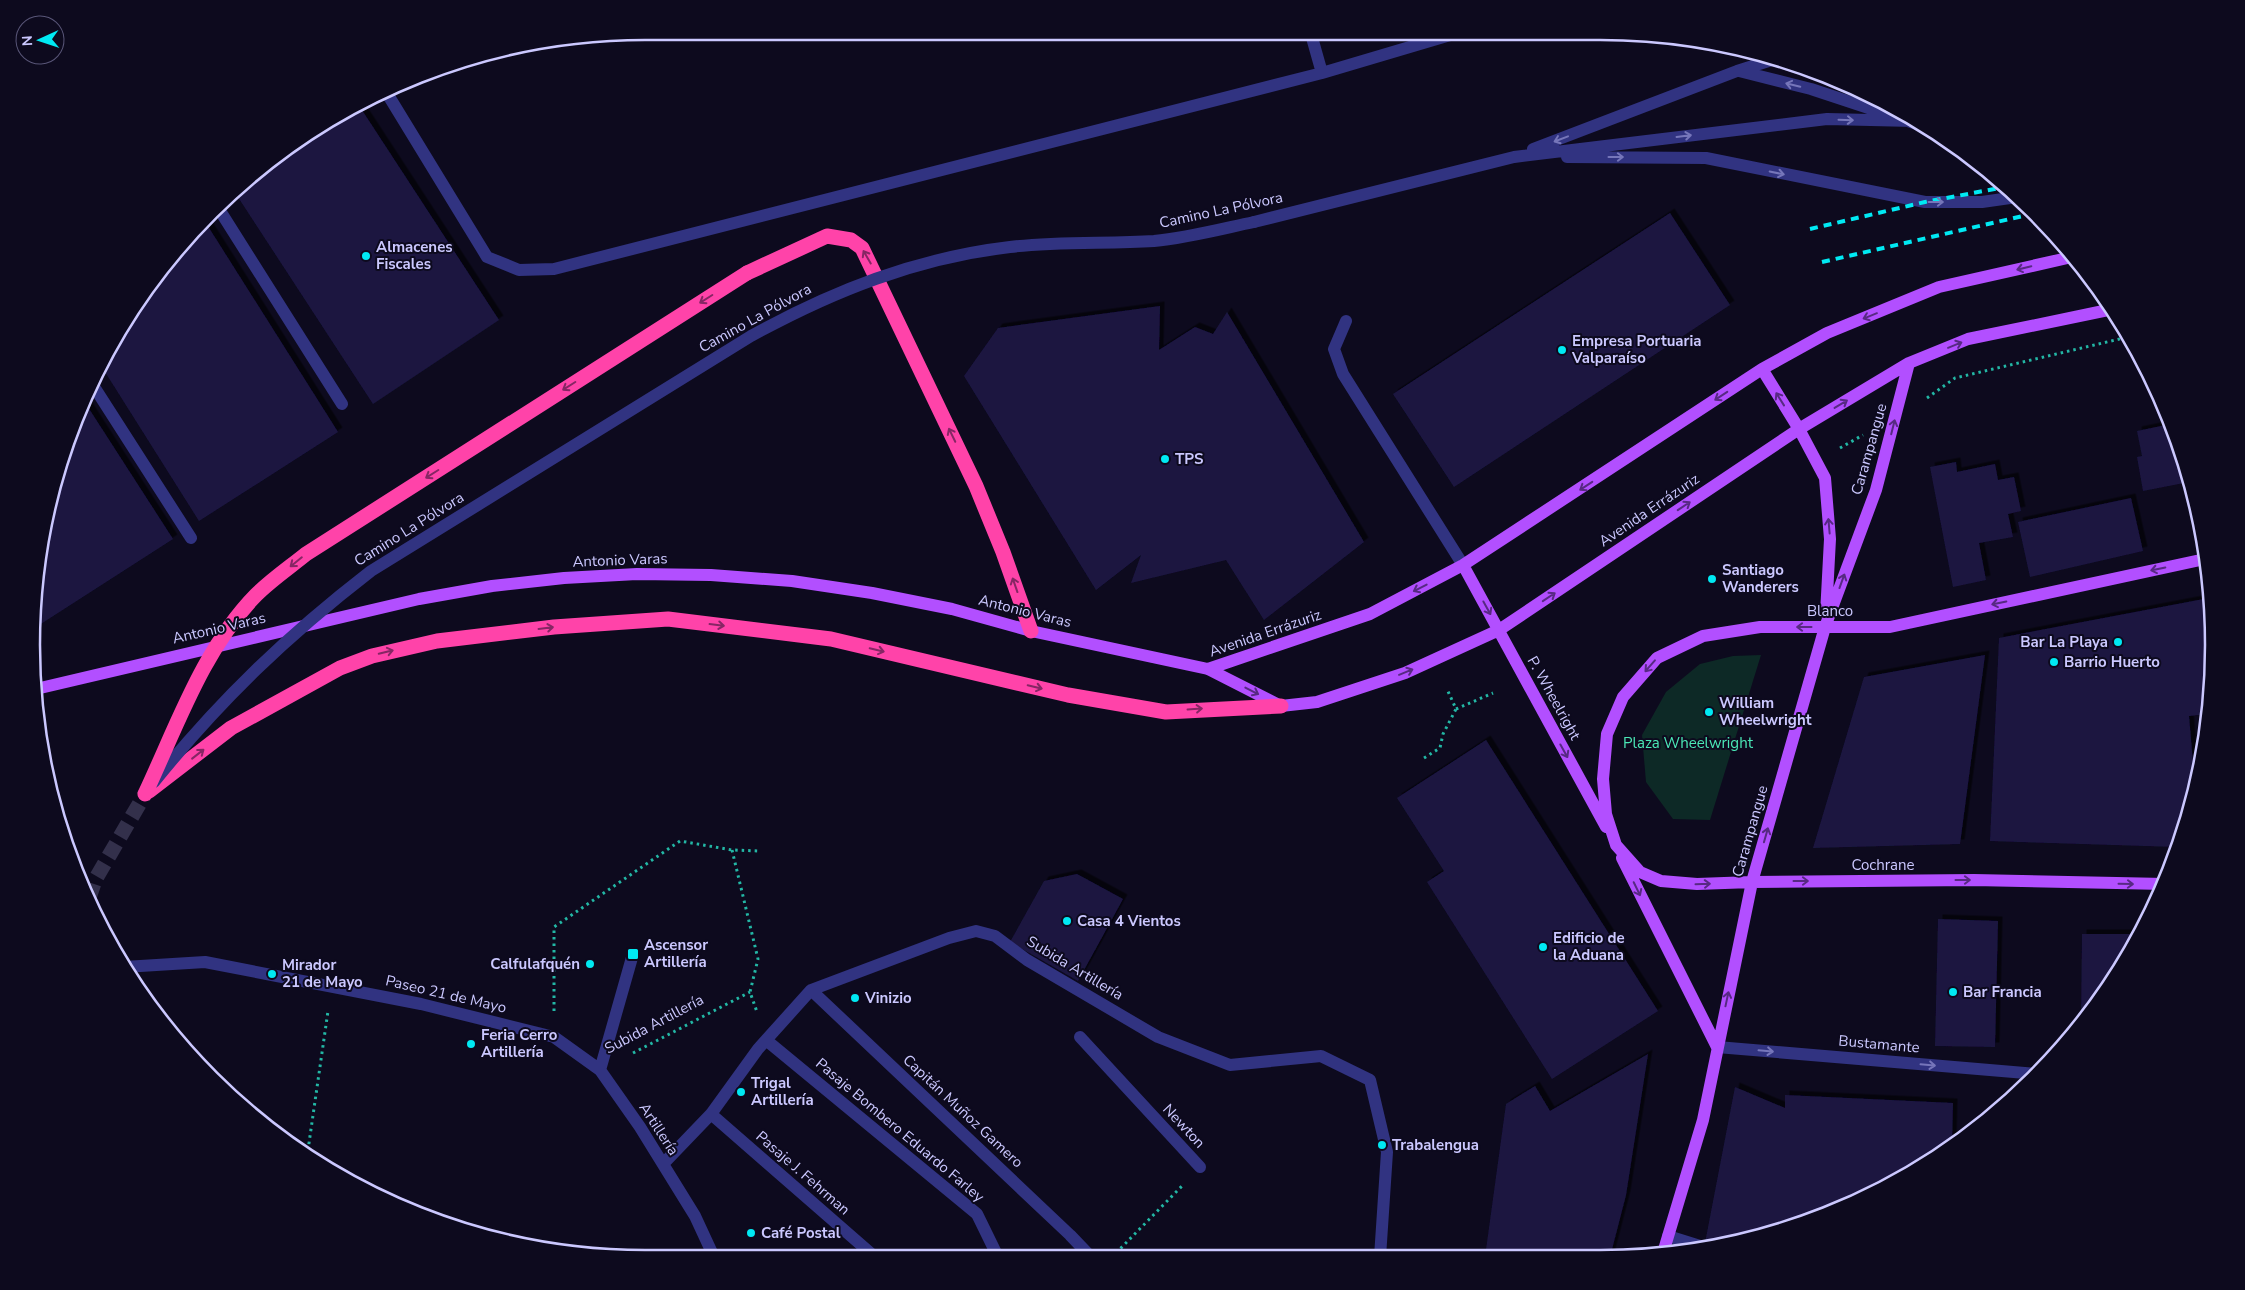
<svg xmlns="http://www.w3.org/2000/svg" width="2245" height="1290" viewBox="0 0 2245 1290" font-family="'Nunito Sans',sans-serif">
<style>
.green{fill:#0d2926}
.building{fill:#1b1541;filter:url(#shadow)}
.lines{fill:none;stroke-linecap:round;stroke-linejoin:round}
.highway-tunnel{stroke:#33304b;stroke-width:15;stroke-dasharray:15 8;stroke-linecap:butt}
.path{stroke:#23b7a5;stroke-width:3;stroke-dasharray:2.5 4;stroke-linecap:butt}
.minor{stroke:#313381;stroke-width:12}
.major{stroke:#b24fff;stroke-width:12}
.highway{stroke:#ff43a9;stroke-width:15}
.rail{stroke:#00e9f3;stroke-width:4;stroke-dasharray:8 6;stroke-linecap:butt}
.minor-bridge{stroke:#313381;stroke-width:12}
.highway-bridge{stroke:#ff43a9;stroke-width:15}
.oneway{stroke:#7676ba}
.oneway2{stroke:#862664}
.oneway3{stroke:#572983}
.poi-dot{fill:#00e9f3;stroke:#0d0a1e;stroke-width:2}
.labels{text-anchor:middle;stroke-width:4;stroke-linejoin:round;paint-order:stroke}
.street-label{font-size:15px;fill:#cbc8ff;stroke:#0d0a1e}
.poi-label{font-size:15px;font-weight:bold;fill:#cbc8ff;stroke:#0d0a1e;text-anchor:start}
.park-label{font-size:15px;fill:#4be8b7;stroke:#0d0a1e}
.rim{fill:none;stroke:#cbc8ff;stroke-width:2.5}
</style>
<defs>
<filter id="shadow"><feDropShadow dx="4.5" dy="-4.5" stdDeviation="0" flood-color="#0009"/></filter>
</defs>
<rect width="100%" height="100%" fill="#0d0a1e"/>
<path class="green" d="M 1761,655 L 1710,820 L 1673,819 L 1646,782 L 1642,735 L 1666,692 L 1700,664 L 1733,656 Z"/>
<path class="building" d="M 358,104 L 499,320 L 373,404 L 234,191 L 272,158 Z
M 1670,213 L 1730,305 L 1454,487 L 1393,394 Z
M 204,220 L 338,432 L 199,521 L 100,364 L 135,304 Z
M 1160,306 L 1159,350 L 1195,327 L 1213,334 L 1227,312 L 1364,542 L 1264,620 L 1226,560 L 1131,583 L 1141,555 L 1096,590 L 964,376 L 998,328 Z
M 84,401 L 173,539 L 33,629 L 52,486 Z
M 2171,424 L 2189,482 L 2143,491 L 2137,457 L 2142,456 L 2137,431 Z
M 1956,462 L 1957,472 L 1995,464 L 1998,480 L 2014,477 L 2021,511 L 2008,514 L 2013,537 L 1979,543 L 1986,580 L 1953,587 L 1930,467 Z
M 2131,498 L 2143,551 L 2030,577 L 2018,522 Z
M 2209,598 L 2214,645 L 2207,714 L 2189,716 L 2195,787 L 2177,847 L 1990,841 L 1999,638 Z
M 1985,655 L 1960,844 L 1813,848 L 1864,677 Z
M 1486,740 L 1658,1011 L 1552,1079 L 1427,882 L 1444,871 L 1397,798 Z
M 1077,874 L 1123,899 L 1078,981 L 1010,942 L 1044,881 Z
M 1938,919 L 1998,921 L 1995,1047 L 1935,1046 Z
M 2082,934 L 2138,934 L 2110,986 L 2081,1021 Z
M 1648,1054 L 1626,1195 L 1610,1257 L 1485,1257 L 1506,1104 L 1535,1086 L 1550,1111 Z
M 1735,1087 L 1785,1108 L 1785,1095 L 1953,1103 L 1952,1142 L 1907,1176 L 1797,1226 L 1705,1243 Z"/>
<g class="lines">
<path class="highway-tunnel" d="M 89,898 L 95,880 L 145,794"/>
<path class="path" d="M 1927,398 L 1955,378 L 2128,337
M 1840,448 L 1863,435
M 1456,709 L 1493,693
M 1424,758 L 1440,748 L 1443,734 L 1456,709 L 1447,689
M 732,850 L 758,959 L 750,992 L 757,1012
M 554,1011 L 554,927 L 680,841 L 732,850 L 758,851
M 633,1053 L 750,992
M 307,1157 L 328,1011
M 1116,1253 L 1182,1186"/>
<path class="minor" d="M 1311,34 L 1322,73
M 1739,71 L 1811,89 L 1923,126
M 385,90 L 487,257 L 519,270 L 554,269 L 1322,73 L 1457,33
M 1533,149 L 1737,71 L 1775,59
M 1567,157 L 1706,158 L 1925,202 L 1982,202 L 2017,197
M 217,206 L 342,404
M 1254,222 L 1514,157 L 1827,119 L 1914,121
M 1346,321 L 1334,349 L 1343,374 L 1463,565
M 91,382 L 191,538
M 124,967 L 205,962 L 421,1004 L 554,1037 L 600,1070 L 640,1127 L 695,1216 L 714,1257
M 811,990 L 1070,1235 L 1091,1257
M 1080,1037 L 1200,1167
M 766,1040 L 977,1214 L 998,1257
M 1717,1047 L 2038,1074
M 600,1070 L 633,954
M 711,1114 L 875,1257
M 663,1164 L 711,1114 L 758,1049 L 811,990 L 949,938 L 976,931 L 995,936 L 1027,960 L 1158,1037 L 1230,1065 L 1321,1056 L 1370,1080 L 1387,1152 L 1380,1257
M 1668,1236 L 1700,1246"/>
<path class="major" d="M 1762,369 L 1799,429 L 1825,478 L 1830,539 L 1826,614
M 1463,565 L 1606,827
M 1208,669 L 1370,614 L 1463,565 L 1762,369 L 1827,333 L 1939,287 L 2072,257
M 36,689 L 419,599 L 492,586 L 564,578 L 637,574 L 711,575 L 792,581 L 872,593 L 952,609 L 1031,631 L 1208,669 L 1281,706 L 1317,702 L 1405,673 L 1499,630 L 1799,429 L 1909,363 L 1968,339 L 2113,309
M 1622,858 L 1717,1047
M 2165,884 L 1974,880 L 1752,882 L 1697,884 L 1661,881 L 1640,872 L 1616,845 L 1606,814 L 1603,779 L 1607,734 L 1623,697 L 1657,658 L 1703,636 L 1760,627 L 1890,627 L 2205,559
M 1663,1253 L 1703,1120 L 1752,882 L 1825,627 L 1876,490 L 1909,363"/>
<path class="highway" d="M 747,273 L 827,236 L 851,240 L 862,248 L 976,486 L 1003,552 L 1031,631
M 149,791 L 231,728 L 340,668 L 372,656 L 437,641 L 554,627 L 668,619 L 831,639 L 1068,695 L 1166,712 L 1281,706"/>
<path class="rail" d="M 1810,229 L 1925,202 L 2005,187
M 1822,262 L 2036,213"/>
<path class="minor-bridge" d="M 154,782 C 221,699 287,636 371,571 L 751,336 C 833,291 916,258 1010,247 C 1058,241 1106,244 1154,241 C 1187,238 1221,229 1254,222"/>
<path class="highway-bridge" d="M 145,794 C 177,726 203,649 256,595 C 271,580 290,567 306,554 L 747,273"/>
</g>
<defs><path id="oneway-shaft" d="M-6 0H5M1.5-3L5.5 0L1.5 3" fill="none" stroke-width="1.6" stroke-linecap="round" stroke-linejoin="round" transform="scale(1.25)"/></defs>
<g class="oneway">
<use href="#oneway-shaft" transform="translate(1793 85) rotate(-166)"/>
<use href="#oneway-shaft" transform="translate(1846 120) rotate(2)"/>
<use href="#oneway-shaft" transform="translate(1684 136) rotate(-7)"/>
<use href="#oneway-shaft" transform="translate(1561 139) rotate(159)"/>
<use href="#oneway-shaft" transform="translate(1616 157)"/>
<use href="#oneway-shaft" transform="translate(1777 173) rotate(12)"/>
<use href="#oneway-shaft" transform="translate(1936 202)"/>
<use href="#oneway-shaft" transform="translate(1766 1051) rotate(5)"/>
<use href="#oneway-shaft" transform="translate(1928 1065) rotate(5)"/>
</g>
<g class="oneway2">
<use href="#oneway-shaft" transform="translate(867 257) rotate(-120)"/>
<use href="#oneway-shaft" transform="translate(706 299) rotate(148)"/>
<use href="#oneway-shaft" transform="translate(569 386) rotate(148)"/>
<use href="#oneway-shaft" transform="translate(952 435) rotate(-116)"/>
<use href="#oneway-shaft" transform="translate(432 474) rotate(148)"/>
<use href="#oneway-shaft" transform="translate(296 562) rotate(141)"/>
<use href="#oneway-shaft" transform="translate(1015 585) rotate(-109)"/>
<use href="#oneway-shaft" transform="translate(717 625) rotate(7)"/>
<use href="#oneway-shaft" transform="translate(546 628) rotate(-7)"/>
<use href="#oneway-shaft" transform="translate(877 650) rotate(13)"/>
<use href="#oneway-shaft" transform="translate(386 652) rotate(-14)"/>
<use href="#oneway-shaft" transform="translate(1035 687) rotate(13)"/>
<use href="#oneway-shaft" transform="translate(1195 709) rotate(-4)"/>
<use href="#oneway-shaft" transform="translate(198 754) rotate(-38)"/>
</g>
<g class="oneway3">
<use href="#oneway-shaft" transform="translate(2024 268) rotate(167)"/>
<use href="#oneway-shaft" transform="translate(1870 316) rotate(158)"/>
<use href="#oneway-shaft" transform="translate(1955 345) rotate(-22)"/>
<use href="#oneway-shaft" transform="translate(1721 396) rotate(147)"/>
<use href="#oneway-shaft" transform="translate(1780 399) rotate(-122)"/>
<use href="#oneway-shaft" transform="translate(1841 404) rotate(-31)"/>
<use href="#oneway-shaft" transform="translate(1893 427) rotate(-76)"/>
<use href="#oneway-shaft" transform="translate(1586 486) rotate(147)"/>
<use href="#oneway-shaft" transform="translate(1684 506) rotate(-34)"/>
<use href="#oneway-shaft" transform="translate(1829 526) rotate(-95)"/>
<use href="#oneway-shaft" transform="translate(2158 569) rotate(168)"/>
<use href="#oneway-shaft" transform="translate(1842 581) rotate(-70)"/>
<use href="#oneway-shaft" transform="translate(1420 588) rotate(153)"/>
<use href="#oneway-shaft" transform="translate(1549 597) rotate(-34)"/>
<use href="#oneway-shaft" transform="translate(1999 603) rotate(168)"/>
<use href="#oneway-shaft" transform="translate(1487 608) rotate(61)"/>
<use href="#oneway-shaft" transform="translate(1804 627) rotate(-180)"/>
<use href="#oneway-shaft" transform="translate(1650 666) rotate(131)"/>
<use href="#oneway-shaft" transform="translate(1406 672) rotate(-22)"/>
<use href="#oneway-shaft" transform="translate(1252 691) rotate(27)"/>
<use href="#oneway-shaft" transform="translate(1564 751) rotate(61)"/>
<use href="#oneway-shaft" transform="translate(1766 835) rotate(-74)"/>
<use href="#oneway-shaft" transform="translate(1963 880)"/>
<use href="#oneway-shaft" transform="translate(1801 881)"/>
<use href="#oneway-shaft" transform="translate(1703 884) rotate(-2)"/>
<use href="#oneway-shaft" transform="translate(2126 884) rotate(1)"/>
<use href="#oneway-shaft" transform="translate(1637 889) rotate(64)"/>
<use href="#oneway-shaft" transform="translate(1727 999) rotate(-78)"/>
</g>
<g class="poi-dot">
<circle cx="366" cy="256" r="5"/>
<circle cx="1562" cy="350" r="5"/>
<circle cx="1165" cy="459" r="5"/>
<circle cx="1712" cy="579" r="5"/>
<circle cx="2118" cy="642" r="5"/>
<circle cx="2054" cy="662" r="5"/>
<circle cx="1709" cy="712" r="5"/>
<circle cx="1067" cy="921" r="5"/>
<circle cx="1543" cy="947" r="5"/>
<rect x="627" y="948" width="12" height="12" rx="2.5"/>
<circle cx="590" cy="964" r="5"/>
<circle cx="272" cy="974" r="5"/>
<circle cx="1953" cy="992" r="5"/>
<circle cx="855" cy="998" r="5"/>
<circle cx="471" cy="1044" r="5"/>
<circle cx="741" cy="1092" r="5"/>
<circle cx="1382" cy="1145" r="5"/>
<circle cx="751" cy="1233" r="5"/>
</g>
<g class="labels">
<g class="street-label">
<text transform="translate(1221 210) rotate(-12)" y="5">Camino La Pólvora</text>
<text transform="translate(755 318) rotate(-29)" y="5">Camino La Pólvora</text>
<text transform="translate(1869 449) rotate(-74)" y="5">Carampangue</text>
<text transform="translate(1649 510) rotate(-34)" y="5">Avenida Errázuriz</text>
<text transform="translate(409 529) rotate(-32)" y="5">Camino La Pólvora</text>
<text transform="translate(620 560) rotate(-2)" y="5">Antonio Varas</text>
<text transform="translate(1025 611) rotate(14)" y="5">Antonio Varas</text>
<text x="1830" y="616">Blanco</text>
<text transform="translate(219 628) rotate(-13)" y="5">Antonio Varas</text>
<text transform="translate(1265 633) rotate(-19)" y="5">Avenida Errázuriz</text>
<text transform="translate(1554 698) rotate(61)" y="5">P. Wheelright</text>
<text transform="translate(1750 831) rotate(-74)" y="5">Carampangue</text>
<text x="1883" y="870">Cochrane</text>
<text transform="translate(1075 968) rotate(31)" y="5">Subida Artillería</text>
<text transform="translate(446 994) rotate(13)" y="5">Paseo 21 de Mayo</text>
<text transform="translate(654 1024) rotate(-28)" y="5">Subida Artillería</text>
<text transform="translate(1879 1044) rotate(5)" y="5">Bustamante</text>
<text transform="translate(963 1111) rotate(43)" y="5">Capitán Muñoz Gamero</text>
<text transform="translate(1184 1126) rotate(47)" y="5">Newton</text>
<text transform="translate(659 1129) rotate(57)" y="5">Artillería</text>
<text transform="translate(900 1130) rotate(40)" y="5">Pasaje Bombero Eduardo Farley</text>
<text transform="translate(803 1173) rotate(41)" y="5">Pasaje J. Fehrman</text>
</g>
<g class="poi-label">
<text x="376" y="252">Almacenes<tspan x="376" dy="17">Fiscales</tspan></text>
<text x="1572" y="346">Empresa Portuaria<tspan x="1572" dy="17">Valparaíso</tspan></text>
<text x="1175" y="464">TPS</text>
<text x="1722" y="575">Santiago<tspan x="1722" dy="17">Wanderers</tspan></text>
<text x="2108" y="647" text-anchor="end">Bar La Playa</text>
<text x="2064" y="667">Barrio Huerto</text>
<text x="1719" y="708">William<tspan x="1719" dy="17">Wheelwright</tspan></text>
<text x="1077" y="926">Casa 4 Vientos</text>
<text x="1553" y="943">Edificio de<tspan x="1553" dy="17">la Aduana</tspan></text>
<text x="644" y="950">Ascensor<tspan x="644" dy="17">Artillería</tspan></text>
<text x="580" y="969" text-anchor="end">Calfulafquén</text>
<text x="282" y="970">Mirador<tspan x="282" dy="17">21 de Mayo</tspan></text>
<text x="1963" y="997">Bar Francia</text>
<text x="865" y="1003">Vinizio</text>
<text x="481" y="1040">Feria Cerro<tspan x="481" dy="17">Artillería</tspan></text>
<text x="751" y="1088">Trigal<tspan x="751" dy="17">Artillería</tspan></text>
<text x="1392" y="1150">Trabalengua</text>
<text x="761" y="1238">Café Postal</text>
</g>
<g class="park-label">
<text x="1688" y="748">Plaza Wheelwright</text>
</g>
</g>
<path d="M0 0H2245V1290H0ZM645 40H1600A605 605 0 0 1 2205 645V645A605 605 0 0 1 1600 1250H645A605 605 0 0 1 40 645V645A605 605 0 0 1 645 40Z" fill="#0d0a1e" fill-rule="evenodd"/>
<path class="rim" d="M645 40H1600A605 605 0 0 1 2205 645V645A605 605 0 0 1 1600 1250H645A605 605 0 0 1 40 645V645A605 605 0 0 1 645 40Z"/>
<g transform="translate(40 40) rotate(267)"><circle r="24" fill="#0d0a1e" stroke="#595678"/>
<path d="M0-4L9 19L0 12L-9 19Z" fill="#00e9f3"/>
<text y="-8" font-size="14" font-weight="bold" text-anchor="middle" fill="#cbc8ff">N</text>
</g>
</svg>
